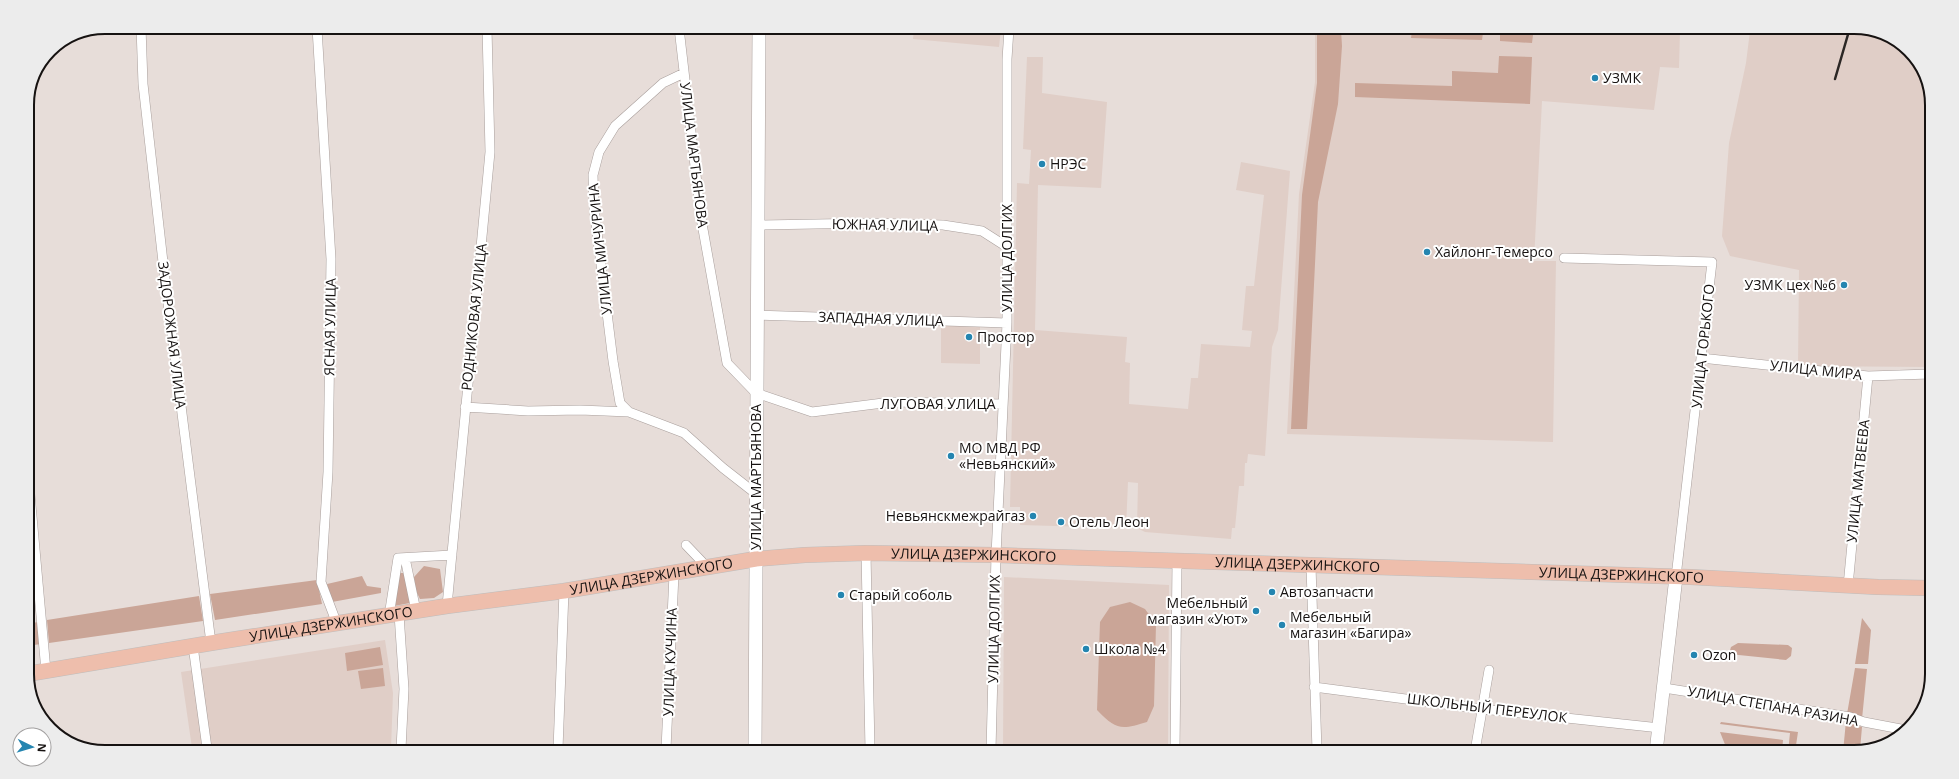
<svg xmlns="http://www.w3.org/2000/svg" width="1959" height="779" viewBox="0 0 1959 779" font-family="'Open Sans',sans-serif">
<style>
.built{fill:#e0cec7}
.green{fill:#caa597}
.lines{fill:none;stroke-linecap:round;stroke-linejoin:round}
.street-casing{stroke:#a99f9c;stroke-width:10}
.secondary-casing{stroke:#a99f9c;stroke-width:14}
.primary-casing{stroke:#bebdbc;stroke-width:16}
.street{stroke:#fff;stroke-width:9}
.secondary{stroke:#fff;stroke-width:13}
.primary{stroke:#eebeac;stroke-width:15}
.rail{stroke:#2b2725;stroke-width:2.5}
.poi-dot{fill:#2485b0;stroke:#fff;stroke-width:1.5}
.labels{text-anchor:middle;stroke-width:4;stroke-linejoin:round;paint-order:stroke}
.poi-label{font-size:14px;fill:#161211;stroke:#fff;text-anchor:start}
.street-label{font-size:14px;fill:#161211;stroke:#fff}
.rim{fill:none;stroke:#161211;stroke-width:2}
</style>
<rect width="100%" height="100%" fill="#e7ddd9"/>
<path class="built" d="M 914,29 L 1001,29 L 999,47 L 913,39 Z
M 1315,30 L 1680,31 L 1679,68 L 1660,67 L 1654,110 L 1542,101 L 1534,261 L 1556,261 L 1553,442 L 1287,434 L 1299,194 L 1315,82 Z
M 1750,31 L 1879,31 L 1916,58 L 1932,100 L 1930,367 L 1798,366 L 1799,270 L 1730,256 L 1722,236 L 1729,143 L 1746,63 Z
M 1027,57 L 1043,57 L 1042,93 L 1107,102 L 1101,188 L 1038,185 L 1035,330 L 1127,337 L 1125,362 L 1130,363 L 1129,404 L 1188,409 L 1191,378 L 1198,378 L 1201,344 L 1250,347 L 1252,331 L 1242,330 L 1246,286 L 1254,286 L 1264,195 L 1236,190 L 1241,162 L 1290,171 L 1278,330 L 1272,347 L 1265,456 L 1248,454 L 1247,463 L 1245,463 L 1244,486 L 1239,486 L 1235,528 L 1232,528 L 1231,539 L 1145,532 L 1137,528 L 1138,483 L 1128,482 L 1126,528 L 1020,525 L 1020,507 L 1010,507 L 1017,183 L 1029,184 L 1031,150 L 1023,149 Z
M 941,324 L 980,326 L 980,364 L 941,363 Z
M 1004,577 L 1169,585 L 1168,750 L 1003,750 Z
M 385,640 L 393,693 L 391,749 L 192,748 L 181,672 Z"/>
<path class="green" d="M 1317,30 L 1341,30 L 1342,46 L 1338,104 L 1318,202 L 1307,429 L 1291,429 L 1302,195 L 1317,83 Z
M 1412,31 L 1483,33 L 1482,40 L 1411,38 Z
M 1500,33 L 1533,35 L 1532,43 L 1500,41 Z
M 1499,56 L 1532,57 L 1530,104 L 1355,97 L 1355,83 L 1452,86 L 1452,71 L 1498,73 Z
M 424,566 L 440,569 L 443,592 L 434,598 L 420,599 L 415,589 L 414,577 Z
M 399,573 L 404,573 L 410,603 L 394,606 Z
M 362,576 L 367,586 L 381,588 L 381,593 L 332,602 L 327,584 Z
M 317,580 L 322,604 L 215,620 L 210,594 Z
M 199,596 L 203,621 L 49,643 L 47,620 Z
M 1130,602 L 1145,609 L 1156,624 L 1154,706 L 1147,722 C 1121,730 1116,730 1097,710 L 1100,622 L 1110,607 Z
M 1862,618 L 1871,630 L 1868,664 L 1855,664 Z
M 38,622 L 41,644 L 27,646 L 27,624 Z
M 1738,643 L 1788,645 L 1792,648 L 1791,656 L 1786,660 L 1729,654 L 1731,647 Z
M 380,647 L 383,665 L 347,671 L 345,653 Z
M 383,668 L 385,686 L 361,689 L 358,671 Z
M 1855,668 L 1867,669 L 1862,719 L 1847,714 Z
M 1846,721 L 1862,727 L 1860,750 L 1843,752 Z
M 1721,722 L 1798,732 L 1795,752 L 1788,752 L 1790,733 L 1720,724 Z
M 1720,732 L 1783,740 L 1782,752 L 1728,752 Z
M 1097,746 L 1144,750 L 1091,750 Z"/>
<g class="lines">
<g class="street-casing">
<path id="street" d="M 141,27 L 143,84 L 164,271 L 211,643
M 317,28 L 331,259 L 328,472 L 321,582 L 337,624
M 679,28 L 701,218 L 727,363 L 756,393 L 812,412 L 891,402 L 1003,404
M 757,225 L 870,223 L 943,225 L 982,231 L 1007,247
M 1564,258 L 1712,262 L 1676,577
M 756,315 L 1007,323
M 1701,358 L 1868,376 L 1930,374
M 465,407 L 528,411 L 580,410 L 629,412 L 684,433 L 723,468 L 755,493
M 629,412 L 620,403 L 613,361 L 594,208 L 593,175 L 599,152 L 615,126 L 663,83 L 684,73
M 27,461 L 46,671
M 686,545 L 708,568
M 866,553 L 870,750
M 405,558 L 416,611
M 1311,566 L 1317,751
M 1848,586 L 1868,376
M 447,606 L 490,152 L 487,28
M 399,614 L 404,689 L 401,749
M 389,616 L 398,558 L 452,555
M 193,646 L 207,748
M 1314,687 L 1482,709 L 1660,728
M 1664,688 L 1850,717 L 1864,722 L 1906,730
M 558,749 L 564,591
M 666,749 L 674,574
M 991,750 L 996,555 L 1007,323 L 1007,59 L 1009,29
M 1175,750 L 1177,562
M 1475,751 L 1489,670"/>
</g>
<g class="secondary-casing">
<path id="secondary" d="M 755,749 L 759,29
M 1656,752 L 1676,577"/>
</g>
<g class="primary-casing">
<g id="primary">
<path id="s1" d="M 27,674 L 211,643 L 447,606 L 564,591 L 756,559 L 805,555 L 866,553 L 996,555 L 1690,577 L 1878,587 L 1929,588"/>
</g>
</g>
<use href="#street" class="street"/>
<use href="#secondary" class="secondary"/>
<use href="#primary" class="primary"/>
<path class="rail" d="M 1835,79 L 1849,31"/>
</g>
<g class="poi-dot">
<circle cx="1595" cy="78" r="4"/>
<circle cx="1042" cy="164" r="4"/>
<circle cx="1427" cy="252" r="4"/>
<circle cx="1844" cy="285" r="4"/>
<circle cx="969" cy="337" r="4"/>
<circle cx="951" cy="456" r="4"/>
<circle cx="1033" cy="516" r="4"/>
<circle cx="1061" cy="522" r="4"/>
<circle cx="1272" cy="592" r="4"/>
<circle cx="841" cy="595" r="4"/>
<circle cx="1256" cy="611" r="4"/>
<circle cx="1282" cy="625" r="4"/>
<circle cx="1086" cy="649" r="4"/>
<circle cx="1694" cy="655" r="4"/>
</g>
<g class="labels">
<g class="poi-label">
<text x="1603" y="83">УЗМК</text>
<text x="1050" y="169">НРЭС</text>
<text x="1435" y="257">Хайлонг-Темерсо</text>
<text x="1836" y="290" text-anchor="end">УЗМК цех №6</text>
<text x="977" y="342">Простор</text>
<text x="959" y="453">МО МВД РФ<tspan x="959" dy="16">«Невьянский»</tspan></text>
<text x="1025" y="521" text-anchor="end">Невьянскмежрайгаз</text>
<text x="1069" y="527">Отель Леон</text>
<text x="1280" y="597">Автозапчасти</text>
<text x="849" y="600">Старый соболь</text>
<text x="1248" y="608" text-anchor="end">Мебельный<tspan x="1248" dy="16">магазин «Уют»</tspan></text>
<text x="1290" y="622">Мебельный<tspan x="1290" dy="16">магазин «Багира»</tspan></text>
<text x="1094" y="654">Школа №4</text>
<text x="1702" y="660">Ozon</text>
</g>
<g class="street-label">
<text transform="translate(694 155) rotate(83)" y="5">УЛИЦА МАРТЬЯНОВА</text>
<text transform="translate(885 225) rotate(1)" y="5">ЮЖНАЯ УЛИЦА</text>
<text transform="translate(600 249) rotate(-96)" y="5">УЛИЦА МИЧУРИНА</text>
<text transform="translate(1007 258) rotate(-90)" y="5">УЛИЦА ДОЛГИХ</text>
<text transform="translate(474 317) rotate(-84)" y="5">РОДНИКОВАЯ УЛИЦА</text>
<text transform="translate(881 319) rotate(2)" y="5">ЗАПАДНАЯ УЛИЦА</text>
<text transform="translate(330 327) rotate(-89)" y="5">ЯСНАЯ УЛИЦА</text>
<text transform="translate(172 335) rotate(83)" y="5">ЗАДОРОЖНАЯ УЛИЦА</text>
<text transform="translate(1703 346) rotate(-84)" y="5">УЛИЦА ГОРЬКОГО</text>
<text transform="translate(1816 370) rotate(6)" y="5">УЛИЦА МИРА</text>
<text x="938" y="409">ЛУГОВАЯ УЛИЦА</text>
<text transform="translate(756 477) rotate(-90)" y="5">УЛИЦА МАРТЬЯНОВА</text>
<text transform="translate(1858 481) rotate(-84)" y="5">УЛИЦА МАТВЕЕВА</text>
<text dy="5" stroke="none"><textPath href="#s1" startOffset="956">УЛИЦА ДЗЕРЖИНСКОГО</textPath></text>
<text dy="5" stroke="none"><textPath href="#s1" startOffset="1280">УЛИЦА ДЗЕРЖИНСКОГО</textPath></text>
<text dy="5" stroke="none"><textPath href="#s1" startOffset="1604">УЛИЦА ДЗЕРЖИНСКОГО</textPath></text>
<text dy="5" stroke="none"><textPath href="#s1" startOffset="632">УЛИЦА ДЗЕРЖИНСКОГО</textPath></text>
<text dy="5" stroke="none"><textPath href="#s1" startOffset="308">УЛИЦА ДЗЕРЖИНСКОГО</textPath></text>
<text transform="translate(994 629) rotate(-89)" y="5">УЛИЦА ДОЛГИХ</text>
<text transform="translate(670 662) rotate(-88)" y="5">УЛИЦА КУЧИНА</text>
<text transform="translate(1773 706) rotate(10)" y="5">УЛИЦА СТЕПАНА РАЗИНА</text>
<text transform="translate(1487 708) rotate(7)" y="5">ШКОЛЬНЫЙ ПЕРЕУЛОК</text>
</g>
</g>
<path d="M0 0H1959V779H0ZM105 34H1854A71 71 0 0 1 1925 105V674A71 71 0 0 1 1854 745H105A71 71 0 0 1 34 674V105A71 71 0 0 1 105 34Z" fill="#ececec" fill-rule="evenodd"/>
<path class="rim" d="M105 34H1854A71 71 0 0 1 1925 105V674A71 71 0 0 1 1854 745H105A71 71 0 0 1 34 674V105A71 71 0 0 1 105 34Z"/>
<g transform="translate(32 747) rotate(95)"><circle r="19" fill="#ffffff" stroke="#a2a0a0"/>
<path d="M0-3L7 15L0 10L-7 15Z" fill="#2485b0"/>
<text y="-6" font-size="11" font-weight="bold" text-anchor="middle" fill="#161211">N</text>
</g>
</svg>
